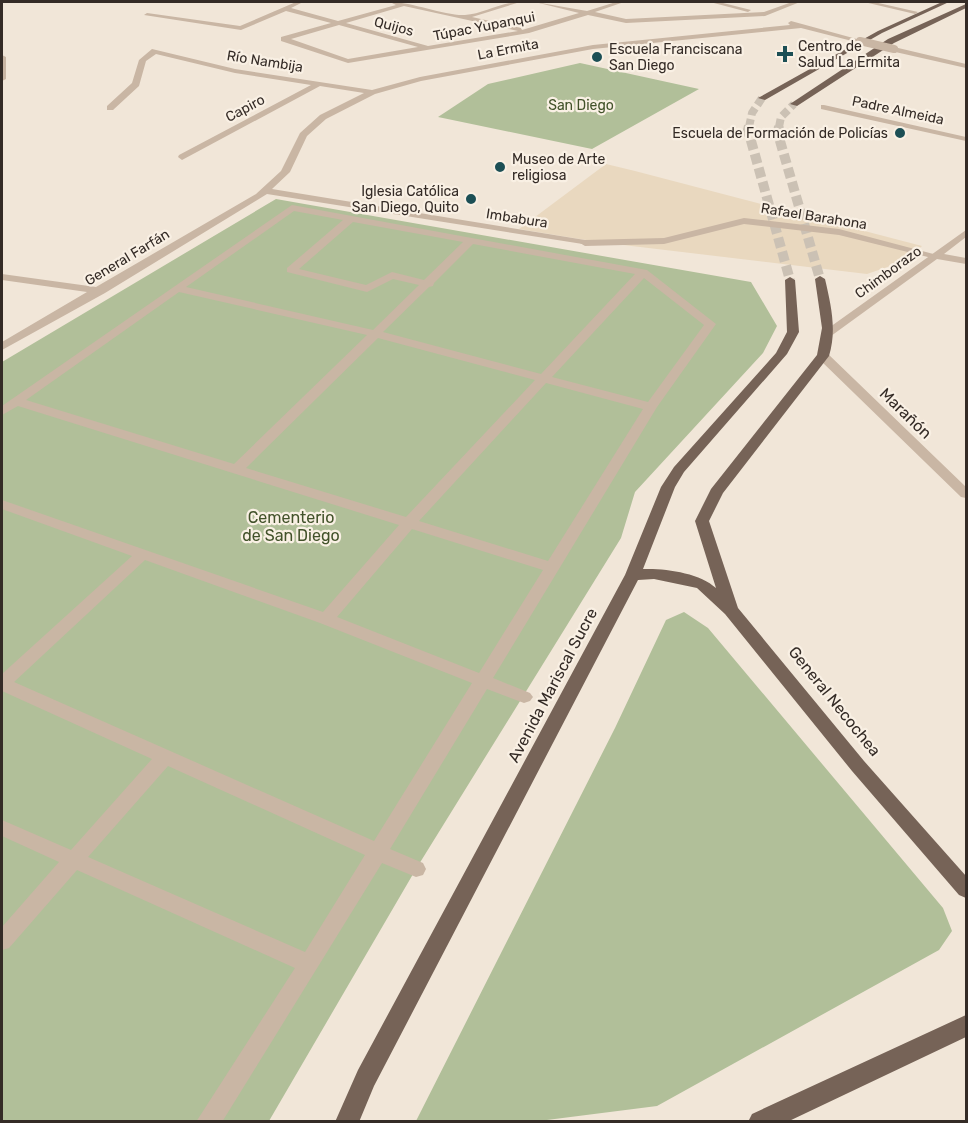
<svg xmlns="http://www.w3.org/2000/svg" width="968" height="1123" viewBox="0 0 968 1123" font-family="Rubik,sans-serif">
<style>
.green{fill:#b1bf99}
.plaza{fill:#e9d8bf}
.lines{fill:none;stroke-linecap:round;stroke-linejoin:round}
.primary-tunnel-far1{stroke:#cbc1b4;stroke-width:8;stroke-dasharray:8 4;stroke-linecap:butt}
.primary-tunnel{stroke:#cbc1b4;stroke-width:10;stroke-dasharray:10 4.5;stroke-linecap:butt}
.pedestrian{fill:#c9b6a4;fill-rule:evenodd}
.minor{fill:#c9b6a4;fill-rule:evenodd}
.primary{fill:#766357;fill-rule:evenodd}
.minor-bridge{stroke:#c9b6a4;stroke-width:8}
.poi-dot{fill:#1c4f55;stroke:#f9f0e4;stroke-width:2}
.labels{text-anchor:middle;stroke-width:4.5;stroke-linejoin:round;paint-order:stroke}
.far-street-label{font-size:14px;fill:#342b26;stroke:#f9f0e4}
.far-poi-label{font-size:14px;fill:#342b26;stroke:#f9f0e4;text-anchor:start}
.far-park-label{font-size:14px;fill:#42522a;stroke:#f9f0e4}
.street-label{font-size:16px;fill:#342b26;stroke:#f9f0e4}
.park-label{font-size:16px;fill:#42522a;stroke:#f9f0e4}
</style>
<rect width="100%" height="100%" fill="#f1e6d8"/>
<path class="green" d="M 580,63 L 699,89 L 592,149 L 438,117 L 488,84 Z
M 276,199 L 751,282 L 777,326 L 763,353 L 635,492 L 621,538 L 416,869 L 269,1121 L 2,1121 L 2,362 Z
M 684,612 L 708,628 L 943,908 L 952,931 L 939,950 L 657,1106 L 539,1121 L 416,1121 L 615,728 L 666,620 Z"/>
<path class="plaza" d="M 606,164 L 635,171 L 922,246 L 905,261 L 867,274 L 598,242 L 519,229 Z"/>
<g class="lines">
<path class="primary-tunnel-far1" d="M 749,127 L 752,113 L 762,98
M 779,127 L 781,117 L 794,104"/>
<path class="primary-tunnel" d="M 749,126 L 748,130 L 790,280
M 779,126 L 778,134 L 820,279"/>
<path class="pedestrian" d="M 292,205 L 647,270 L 716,324 L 657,407 L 493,678 L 530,693 L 533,697 L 530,701 L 524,703 L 487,689 L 390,849 L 423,863 L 426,869 L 423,875 L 416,877 L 382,863 L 222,1122 L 196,1122 L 295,968 L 77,870 L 9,948 L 2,950 L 2,927 L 59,862 L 2,836 L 2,820 L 71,850 L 152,759 L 2,691 L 2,674 L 132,556 L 2,509 L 2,500 L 323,612 L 399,525 L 18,406 L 2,415 L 2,406 ZM 294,211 L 343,220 L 287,268 L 287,272 L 367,292 L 393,279 L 419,285 L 373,330 L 186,287 ZM 353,222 L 463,242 L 424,280 L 392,272 L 366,285 L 299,269 ZM 473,244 L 635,274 L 541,374 L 383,332 L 429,287 L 433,286 L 434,283 ZM 644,278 L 704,325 L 648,402 L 552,377 ZM 179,292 L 367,335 L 234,464 L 26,400 ZM 378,338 L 535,380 L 406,517 L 246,468 ZM 546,383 L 643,409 L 548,561 L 419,521 ZM 412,529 L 543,570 L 479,673 L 337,617 ZM 145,560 L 320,623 L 472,683 L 374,841 L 14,682 ZM 168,766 L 365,855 L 305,952 L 88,857 Z
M 744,218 L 839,229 L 941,256 L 936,259 L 839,235 L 744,224 L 664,244 L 585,246 L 580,243 L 585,240 L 664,238 Z"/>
<path class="minor" d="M 296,2 L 303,2 L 291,8 L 338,21 L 396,5 L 390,2 C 413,2 445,16 465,15 C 483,14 501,2 520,2 L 472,17 L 521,28 L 522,30 L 579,13 L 535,2 L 587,11 L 616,2 L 624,2 L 595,12 L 626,19 L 764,12 L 792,2 L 800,2 L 765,16 L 626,23 L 588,15 L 529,33 L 348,63 L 281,41 L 281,37 L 331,23 L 286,11 L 241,30 L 144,15 L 147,13 L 240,26 ZM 404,6 L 518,31 L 428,46 L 346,23 ZM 339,25 L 418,47 L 348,59 L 291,39 Z
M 710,2 L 719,2 L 751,10 L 748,12 Z
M 864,2 L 874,2 L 918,12 L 915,14 Z
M 791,21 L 864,41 L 860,43 L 801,28 L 593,49 L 421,81 L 375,94 L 326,119 L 307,136 L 290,172 L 272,189 L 585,240 L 590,243 L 589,245 L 267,194 L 105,293 L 2,350 L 2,342 L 87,292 L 2,280 L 2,274 L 96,287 L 256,194 L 281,171 L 300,133 L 320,115 L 364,93 L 320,86 L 182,160 L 178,157 L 179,155 L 311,85 L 235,73 L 156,54 L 146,61 L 139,86 L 113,110 L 107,110 L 107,106 L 132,83 L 139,60 L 152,49 L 235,69 L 372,90 L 420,77 L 593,45 L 790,25 L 788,23 Z
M 894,47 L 966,64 L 966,68 L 891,51 Z
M 2,55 L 6,57 L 6,79 L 2,81 Z
M 824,105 L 966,137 L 966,141 L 821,109 L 821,105 Z
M 966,230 L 966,237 L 944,254 L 966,258 L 966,264 L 937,259 L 831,336 L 823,336 L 823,332 Z
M 823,352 L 827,353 L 966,487 L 966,498 L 961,497 L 819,359 L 819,353 Z"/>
<path class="primary" d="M 942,2 L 949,2 L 882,33 L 765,100 L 758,98 L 878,31 Z
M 966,4 L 966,8 L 894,43 L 797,106 L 790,104 L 888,39 Z
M 820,276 L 825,279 C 831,305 837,330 829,356 L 723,493 L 709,521 L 738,608 L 864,761 L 966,876 L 966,898 L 959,895 L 852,771 L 725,614 L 697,588 L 654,579 L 638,580 L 374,1086 L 359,1122 L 335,1122 L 358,1070 L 625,575 L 661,487 L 674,467 L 776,353 L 787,332 L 785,280 L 790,277 L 795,280 L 799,332 L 787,354 L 684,472 L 675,487 L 643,569 C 665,568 700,573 716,588 L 695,521 L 711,489 L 817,355 L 822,328 L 815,279 Z
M 966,1015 L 966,1037 L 787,1122 L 748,1122 L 752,1114 Z"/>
<path class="minor-bridge" d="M 860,41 L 894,49"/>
</g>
<g class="poi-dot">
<path d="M782 45h6v6h6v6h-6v6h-6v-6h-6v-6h6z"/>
<circle cx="597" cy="57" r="6"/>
<circle cx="900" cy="133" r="6"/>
<circle cx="500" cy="167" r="6"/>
<circle cx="471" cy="199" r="6"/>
</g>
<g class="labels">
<g class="far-street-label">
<text transform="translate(394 26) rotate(15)" y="5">Quijos</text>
<text transform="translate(484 26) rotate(-11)" y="5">Túpac Yupanqui</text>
<text transform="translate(508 49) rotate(-11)" y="5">La Ermita</text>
<text transform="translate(265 61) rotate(9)" y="5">Río Nambija</text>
<text transform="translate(245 108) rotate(-28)" y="5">Capiro</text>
<text transform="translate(898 110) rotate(12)" y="5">Padre Almeida</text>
<text transform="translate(814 216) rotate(9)" y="5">Rafael Barahona</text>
<text transform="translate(517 218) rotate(9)" y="5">Imbabura</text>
<text transform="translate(127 257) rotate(-31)" y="5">General Farfán</text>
<text transform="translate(888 272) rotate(-36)" y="5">Chimborazo</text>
</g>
<g class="far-poi-label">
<text x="798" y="51">Centro de<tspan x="798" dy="16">Salud La Ermita</tspan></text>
<text x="609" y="54">Escuela Franciscana<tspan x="609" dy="16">San Diego</tspan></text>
<text x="888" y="138" text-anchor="end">Escuela de Formación de Policías</text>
<text x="512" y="164">Museo de Arte<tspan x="512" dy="16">religiosa</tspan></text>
<text x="459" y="196" text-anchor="end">Iglesia Católica<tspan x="459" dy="16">San Diego, Quito</tspan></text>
</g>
<g class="far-park-label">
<text x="581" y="110">San Diego</text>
</g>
<g class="street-label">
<text transform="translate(906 413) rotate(44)" y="6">Marañón</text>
<text transform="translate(552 685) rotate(-62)" y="6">Avenida Mariscal Sucre</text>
<text transform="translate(835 701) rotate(51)" y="6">General Necochea</text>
</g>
<g class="park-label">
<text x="291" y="523">Cementerio<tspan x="291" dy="18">de San Diego</tspan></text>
</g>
</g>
<rect width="968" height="1123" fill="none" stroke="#342b26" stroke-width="6"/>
</svg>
